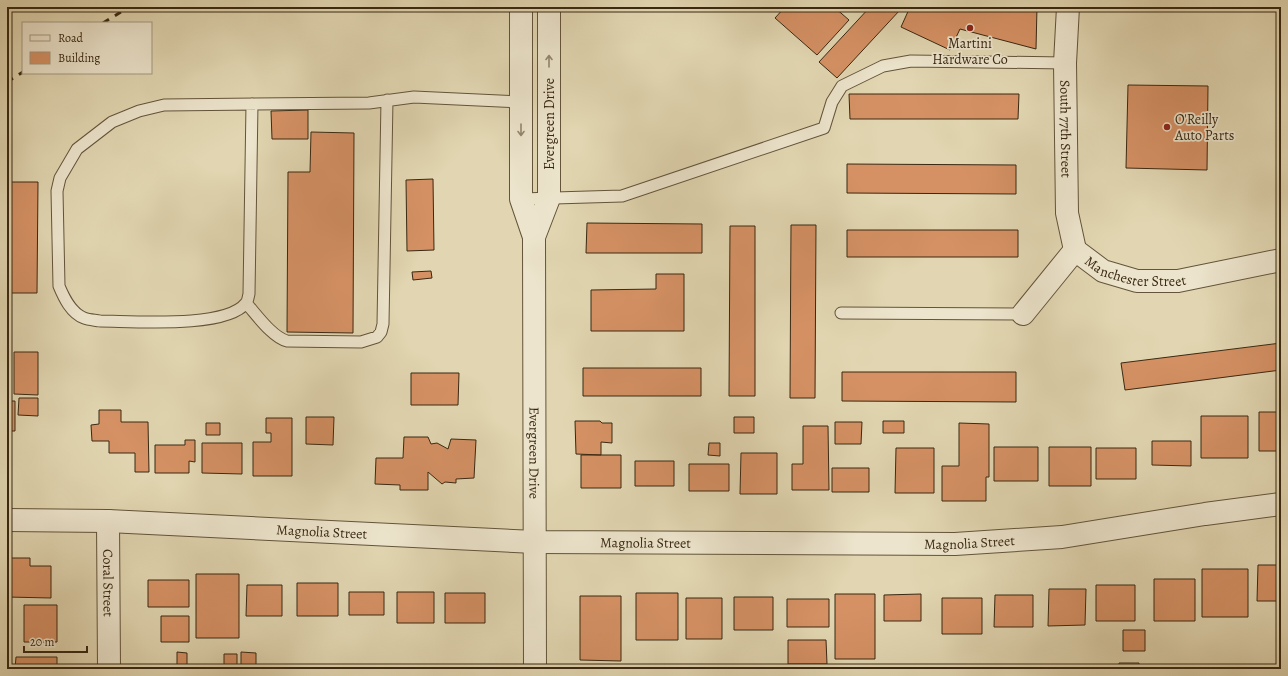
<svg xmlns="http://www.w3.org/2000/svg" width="1288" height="676" viewBox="0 0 1288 676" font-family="Alegreya,serif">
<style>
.building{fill:#d59164;stroke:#392812}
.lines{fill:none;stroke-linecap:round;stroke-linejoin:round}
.service-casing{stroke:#63543a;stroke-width:13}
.minor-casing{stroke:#63543a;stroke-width:24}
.tertiary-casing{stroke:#63543a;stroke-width:24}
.service{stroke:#ece4cc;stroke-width:11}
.minor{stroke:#ece4cc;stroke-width:22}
.tertiary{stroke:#ece4cc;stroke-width:22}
.rail{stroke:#392812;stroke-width:3;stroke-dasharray:7 7;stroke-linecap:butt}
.oneway{stroke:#92866f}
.poi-dot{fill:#8f2418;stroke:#ece4cc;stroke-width:1.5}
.labels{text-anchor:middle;stroke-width:3.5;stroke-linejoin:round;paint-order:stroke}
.poi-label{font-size:14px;fill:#392812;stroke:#ece4cc}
.street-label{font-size:14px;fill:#392812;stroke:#ece4cc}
</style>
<rect width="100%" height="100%" fill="#e1d6b1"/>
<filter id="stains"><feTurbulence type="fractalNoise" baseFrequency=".005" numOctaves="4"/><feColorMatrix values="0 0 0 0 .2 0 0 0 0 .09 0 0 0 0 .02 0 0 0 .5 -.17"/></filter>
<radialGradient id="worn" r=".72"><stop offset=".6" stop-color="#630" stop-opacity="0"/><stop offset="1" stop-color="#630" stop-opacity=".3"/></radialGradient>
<path class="building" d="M 785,7 L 834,7 L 849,20 L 817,55 L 775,18 Z
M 870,7 L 896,7 L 900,10 L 837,78 L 819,62 Z
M 910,7 L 1037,7 L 1036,49 L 960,29 L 950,50 L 901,27 Z
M 1128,85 L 1208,86 L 1207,170 L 1126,168 Z
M 849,94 L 1019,94 L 1018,119 L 850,119 Z
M 308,110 L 308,139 L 272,139 L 271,111 Z
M 311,132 L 354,133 L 353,333 L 287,332 L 288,172 L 310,172 Z
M 847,164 L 1016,165 L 1016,194 L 847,193 Z
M 433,179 L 434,250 L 407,251 L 406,180 Z
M 7,182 L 38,182 L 37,293 L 7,293 Z
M 587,223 L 702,224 L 702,253 L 586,253 Z
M 791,225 L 816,225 L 815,398 L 790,398 Z
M 730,226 L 755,226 L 755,396 L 729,396 Z
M 847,230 L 1018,230 L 1018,257 L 847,257 Z
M 431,271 L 432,278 L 413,280 L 412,272 Z
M 656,274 L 684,274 L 684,331 L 591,331 L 591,290 L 656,289 Z
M 1281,343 L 1281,370 L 1125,390 L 1121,363 Z
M 14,352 L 38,352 L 38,395 L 14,394 Z
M 583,368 L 701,368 L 701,396 L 583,396 Z
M 842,372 L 1016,372 L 1016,402 L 842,401 Z
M 411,373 L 459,373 L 458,405 L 411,405 Z
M 19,398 L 38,398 L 38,416 L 18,415 Z
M 7,401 L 15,401 L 15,431 L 7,431 Z
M 99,410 L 121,410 L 121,422 L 148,422 L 149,472 L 135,472 L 135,453 L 109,453 L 109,441 L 92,441 L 91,425 L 99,424 Z
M 1259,412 L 1281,412 L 1281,451 L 1259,451 Z
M 1201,416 L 1248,416 L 1248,458 L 1201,458 Z
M 306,417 L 334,417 L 333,445 L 306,444 Z
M 734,417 L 754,417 L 754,433 L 734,433 Z
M 266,418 L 292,418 L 292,476 L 253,476 L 253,442 L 271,442 L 271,433 L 266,433 Z
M 575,421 L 600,421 L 602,423 L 612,423 L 612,443 L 601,442 L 601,455 L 576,454 Z
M 883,421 L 904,421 L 904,433 L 883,433 Z
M 835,422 L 862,422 L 861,444 L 835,444 Z
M 206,423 L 220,423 L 220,435 L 206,435 Z
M 959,423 L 989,424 L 989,477 L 986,477 L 986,501 L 942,501 L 942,466 L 959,466 Z
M 803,426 L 828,426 L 829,490 L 792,490 L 792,464 L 803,464 Z
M 404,437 L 428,437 L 431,444 L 437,443 L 448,449 L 451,439 L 476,440 L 474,478 L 456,479 L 456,483 L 445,482 L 442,484 L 428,472 L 428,490 L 400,490 L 400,485 L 375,484 L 376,458 L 403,458 Z
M 185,440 L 195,440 L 195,462 L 189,461 L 189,473 L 155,473 L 155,445 L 185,445 Z
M 1152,441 L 1191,441 L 1191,466 L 1152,465 Z
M 202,443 L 242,443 L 242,474 L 202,473 Z
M 709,443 L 720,443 L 720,456 L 708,455 Z
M 994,447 L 1038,447 L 1038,481 L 994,481 Z
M 1049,447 L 1091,447 L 1091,486 L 1049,486 Z
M 896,448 L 934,448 L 934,493 L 895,493 Z
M 1096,448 L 1136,448 L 1136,479 L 1096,479 Z
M 741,453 L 777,453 L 777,494 L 740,494 Z
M 581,455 L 621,455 L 621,488 L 581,488 Z
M 635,461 L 674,461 L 674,486 L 635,486 Z
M 689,464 L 729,464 L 729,491 L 689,491 Z
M 832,468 L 869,468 L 869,492 L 832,492 Z
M 8,558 L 30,558 L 30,566 L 51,566 L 51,598 L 7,597 Z
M 1258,565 L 1281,565 L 1281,601 L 1257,601 Z
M 1202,569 L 1248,569 L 1248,617 L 1202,617 Z
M 196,574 L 239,574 L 239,638 L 196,638 Z
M 1154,579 L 1195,579 L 1195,621 L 1154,621 Z
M 148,580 L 189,580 L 189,607 L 148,607 Z
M 297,583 L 338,583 L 338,616 L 297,616 Z
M 247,585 L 282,585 L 282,616 L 246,616 Z
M 1096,585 L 1135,585 L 1135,621 L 1096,621 Z
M 1049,589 L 1086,589 L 1085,625 L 1048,626 Z
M 349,592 L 384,592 L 384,615 L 349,615 Z
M 397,592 L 434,592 L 434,623 L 397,623 Z
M 445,593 L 485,593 L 485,623 L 445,623 Z
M 636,593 L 678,593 L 678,640 L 636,640 Z
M 835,594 L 875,594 L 875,659 L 835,659 Z
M 921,594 L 921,621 L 884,621 L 884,595 Z
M 995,595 L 1033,595 L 1033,627 L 994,627 Z
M 580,596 L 621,596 L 621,661 L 580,660 Z
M 734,597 L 773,597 L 773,630 L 734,630 Z
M 686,598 L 722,598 L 722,639 L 686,639 Z
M 942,598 L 982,598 L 982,634 L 942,634 Z
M 787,599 L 829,599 L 829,627 L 787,627 Z
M 24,605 L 57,605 L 57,642 L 24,642 Z
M 161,616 L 189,616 L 189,642 L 161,642 Z
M 1123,630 L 1145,630 L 1145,651 L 1123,651 Z
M 788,640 L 826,640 L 827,664 L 788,664 Z
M 177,652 L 187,653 L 187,669 L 177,669 Z
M 241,652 L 256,653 L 256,669 L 241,669 Z
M 224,654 L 237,654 L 237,668 L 224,668 Z
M 16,657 L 57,657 L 57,669 L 15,669 Z
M 1119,663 L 1139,663 L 1139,669 L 1119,669 Z"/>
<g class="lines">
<g class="service-casing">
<path id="service" d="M 252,104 L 249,294 C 248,297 248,301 246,303 C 226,329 131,321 100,321 C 95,320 89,320 84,318 C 71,313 64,298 59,286 L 57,191 L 60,178 L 77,149 L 112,122 L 139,111 L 164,105 L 369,103 L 414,97 L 521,102
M 521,199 L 622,196 L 824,128 L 832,102 L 842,86 L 883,66 L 911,61 L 1065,63
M 246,303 C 256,314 272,337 287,341 L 361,342 L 377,337 L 381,332 L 383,324 L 387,100
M 841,313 L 1023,314"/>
</g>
<g class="minor-casing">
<g id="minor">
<path id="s1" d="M 1068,7 L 1065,63 L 1067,213 L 1075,250"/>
<path id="s2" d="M 1075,250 L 1103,271 L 1137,281 L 1178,281 L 1281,260"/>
<path d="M 1023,314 L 1075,250"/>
<path id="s3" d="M 7,520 L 108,521 L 535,542 L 955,544 L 1062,537 L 1205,514 L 1281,504"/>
<path id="s4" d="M 108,521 L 109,669"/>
</g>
</g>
<g class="tertiary-casing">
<g id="tertiary">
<path id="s5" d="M 521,7 L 521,199 L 534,237 L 535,669"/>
<path d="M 534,237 L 549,198 L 549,7"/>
</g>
</g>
<use href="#service" class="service"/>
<use href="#minor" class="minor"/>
<use href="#tertiary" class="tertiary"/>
<path class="rail" d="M 103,23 L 129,7
M 7,82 L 23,72"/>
</g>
<defs><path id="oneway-shaft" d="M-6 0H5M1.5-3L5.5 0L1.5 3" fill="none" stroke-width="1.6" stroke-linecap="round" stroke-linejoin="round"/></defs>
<g class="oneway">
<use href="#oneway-shaft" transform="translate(549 61) rotate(-90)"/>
<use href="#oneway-shaft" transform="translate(521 130) rotate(90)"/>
</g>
<g class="poi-dot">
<circle cx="970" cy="28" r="4"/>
<circle cx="1167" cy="127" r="4"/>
</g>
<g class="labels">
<g class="poi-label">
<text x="970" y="48">Martini<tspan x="970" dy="16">Hardware Co</tspan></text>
<text x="1175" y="124" text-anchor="start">O'Reilly<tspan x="1175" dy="16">Auto Parts</tspan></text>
</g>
<g class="street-label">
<text transform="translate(549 124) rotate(-90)" y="5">Evergreen Drive</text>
<text dy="5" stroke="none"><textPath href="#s1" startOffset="122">South 77th Street</textPath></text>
<text dy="5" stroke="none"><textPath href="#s2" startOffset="67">Manchester Street</textPath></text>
<text dy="5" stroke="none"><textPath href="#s5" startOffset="448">Evergreen Drive</textPath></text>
<text dy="5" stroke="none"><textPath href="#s3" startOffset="315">Magnolia Street</textPath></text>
<text dy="5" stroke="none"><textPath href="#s3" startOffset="639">Magnolia Street</textPath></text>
<text dy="5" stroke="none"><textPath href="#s3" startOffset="963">Magnolia Street</textPath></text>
<text dy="5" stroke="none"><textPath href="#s4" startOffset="62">Coral Street</textPath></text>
</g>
</g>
<rect width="1288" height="676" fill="none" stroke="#e1d6b1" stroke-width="24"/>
<rect x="8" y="8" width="1272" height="660" fill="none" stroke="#392812" stroke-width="2"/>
<rect x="12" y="12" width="1264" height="652" fill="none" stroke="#392812"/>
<rect x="22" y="22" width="130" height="52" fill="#ece4cc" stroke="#a49982"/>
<rect x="30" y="35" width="20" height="6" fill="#ece4cc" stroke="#a49982"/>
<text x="58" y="42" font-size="12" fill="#392812">Road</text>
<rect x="30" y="52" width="20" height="12" fill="#d59164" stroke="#a49982"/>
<text x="58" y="62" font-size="12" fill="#392812">Building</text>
<path d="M24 646v6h63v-6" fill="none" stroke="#392812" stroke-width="2"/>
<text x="30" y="646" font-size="12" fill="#392812" stroke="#ece4cc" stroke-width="3" paint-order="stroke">20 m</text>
<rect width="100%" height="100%" filter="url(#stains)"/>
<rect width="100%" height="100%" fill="url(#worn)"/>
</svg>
